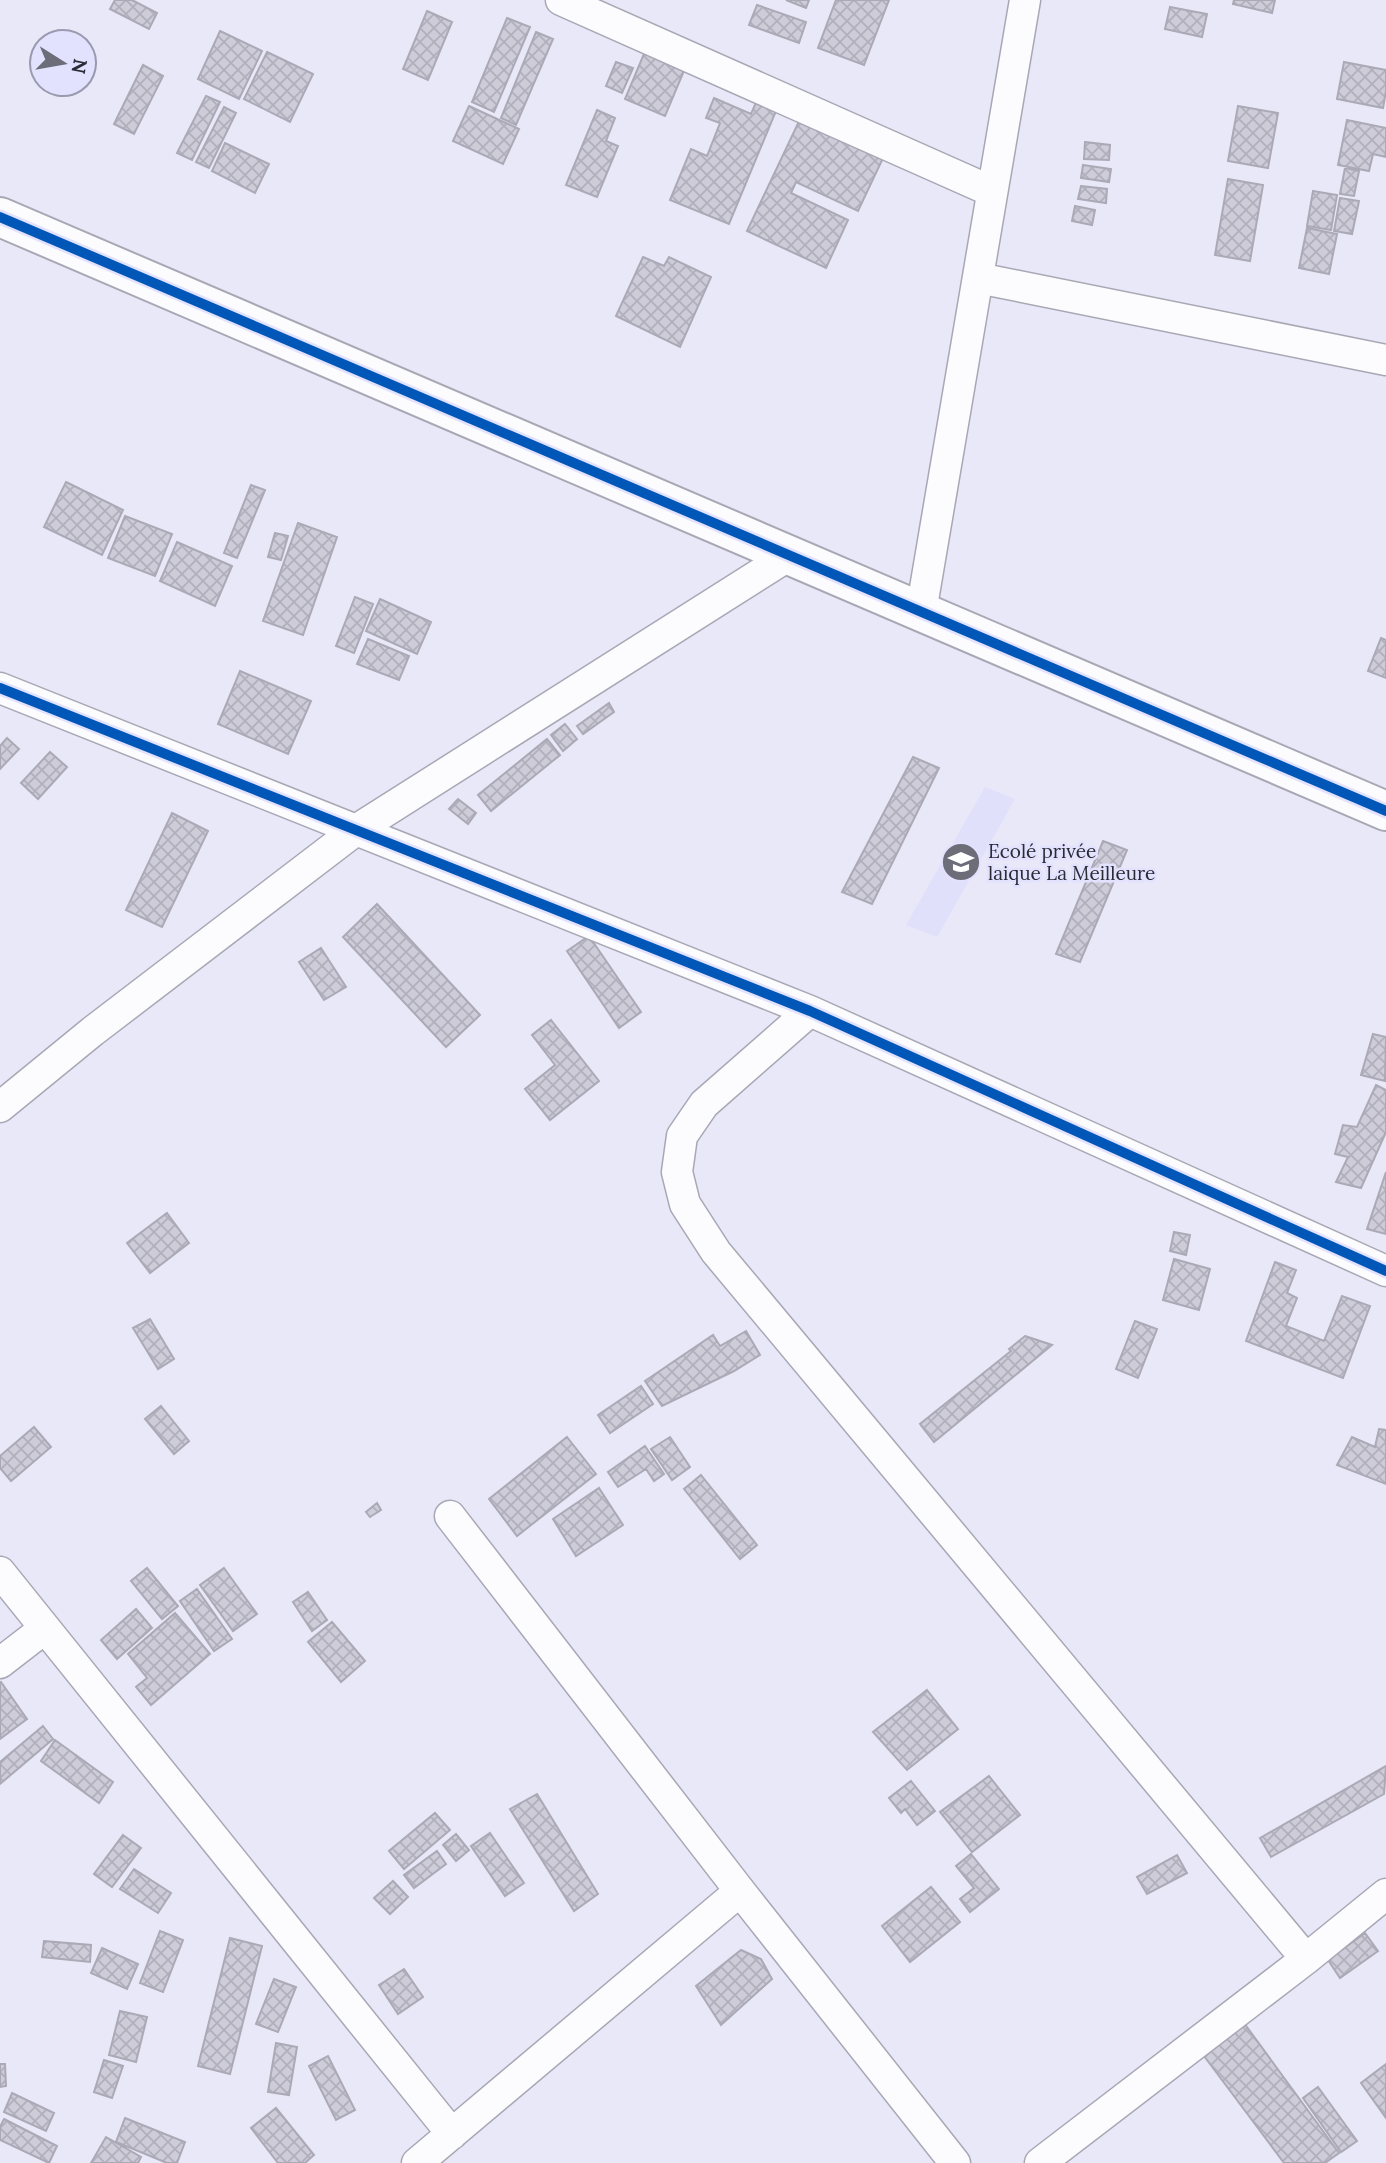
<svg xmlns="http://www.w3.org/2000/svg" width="1386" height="2163" viewBox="0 0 1386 2163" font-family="Lora,serif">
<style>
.built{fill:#e0e0fb}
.building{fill:url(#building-cross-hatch);stroke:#aba9b5;stroke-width:2}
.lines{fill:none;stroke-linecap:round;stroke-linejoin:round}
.street-casing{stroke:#a8a7b4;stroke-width:33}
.secondary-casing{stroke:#a8a7b4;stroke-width:42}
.street{stroke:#fcfcfe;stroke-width:30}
.secondary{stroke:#fcfcfe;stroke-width:38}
.cycleway-casing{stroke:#e2e2ff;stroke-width:15}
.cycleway{stroke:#0057b8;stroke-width:10}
.labels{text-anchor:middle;stroke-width:5;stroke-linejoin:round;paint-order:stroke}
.poi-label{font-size:19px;fill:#2b2b36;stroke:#e2e2ff;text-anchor:start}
</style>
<defs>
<pattern id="building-cross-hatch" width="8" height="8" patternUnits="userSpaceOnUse" patternTransform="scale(1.75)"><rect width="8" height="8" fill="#cfccda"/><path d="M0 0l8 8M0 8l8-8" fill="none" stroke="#b2afbc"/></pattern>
</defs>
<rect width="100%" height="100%" fill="#e8e8f9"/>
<path class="built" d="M 985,787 L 1015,799 L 937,937 L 906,925 Z"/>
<path class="building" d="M 115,0 L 132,0 L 157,13 L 149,29 L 110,9 Z
M 786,0 L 809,0 L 806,8 Z
M 836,0 L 889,0 L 864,65 L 818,48 Z
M 1234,0 L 1275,0 L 1272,13 L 1233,4 Z
M 757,5 L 806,22 L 799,43 L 749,25 Z
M 1170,7 L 1207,14 L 1202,37 L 1165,29 Z
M 427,11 L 452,22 L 428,80 L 403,69 Z
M 507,18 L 530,27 L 494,112 L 472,102 Z
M 220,31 L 262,51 L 239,99 L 198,79 Z
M 536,32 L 553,39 L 516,125 L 501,118 Z
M 646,49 L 686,66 L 665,116 L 625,99 Z
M 267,52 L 313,74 L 290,122 L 244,99 Z
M 616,62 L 633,68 L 622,93 L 606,86 Z
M 1344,62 L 1386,70 L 1386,91 L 1383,108 L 1337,99 Z
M 143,65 L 163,76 L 134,134 L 114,124 Z
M 206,96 L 220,102 L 192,160 L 177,153 Z
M 714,98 L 751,114 L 758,98 L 778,106 L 729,224 L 670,200 L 691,149 L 707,156 L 720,123 L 706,118 Z
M 469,106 L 519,129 L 503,164 L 453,141 Z
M 1238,106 L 1278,113 L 1268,168 L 1228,161 Z
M 224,107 L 236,113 L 209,168 L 196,162 Z
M 597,110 L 615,118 L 606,141 L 618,146 L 597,197 L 566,185 Z
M 801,117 L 884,156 L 858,211 L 796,182 L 791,193 L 848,220 L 826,268 L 747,231 Z
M 1347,120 L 1386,128 L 1386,157 L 1373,154 L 1369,171 L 1338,165 Z
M 1085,142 L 1110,145 L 1109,160 L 1084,159 Z
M 225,143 L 269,164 L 255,193 L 212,171 Z
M 1083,165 L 1111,169 L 1109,182 L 1081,178 Z
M 1345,168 L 1359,171 L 1354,196 L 1340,194 Z
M 1228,179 L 1263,185 L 1250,261 L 1215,255 Z
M 1081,186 L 1107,189 L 1106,203 L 1078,199 Z
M 1313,191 L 1337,195 L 1331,230 L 1307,226 Z
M 1340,198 L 1359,201 L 1352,234 L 1334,231 Z
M 1075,206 L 1095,210 L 1092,225 L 1072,221 Z
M 1307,228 L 1337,234 L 1329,274 L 1299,268 Z
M 643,257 L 664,266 L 669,257 L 711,277 L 680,347 L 616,316 Z
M 66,482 L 123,510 L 102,555 L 44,527 Z
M 251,485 L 265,490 L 237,558 L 224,553 Z
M 125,516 L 172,534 L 155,576 L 108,558 Z
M 298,523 L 337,537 L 303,635 L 263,621 Z
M 275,533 L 288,536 L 281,560 L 268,557 Z
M 177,542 L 232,566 L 215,606 L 160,581 Z
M 355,597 L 373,604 L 354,653 L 336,646 Z
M 380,599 L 431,622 L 417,654 L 366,631 Z
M 1381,638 L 1386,640 L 1386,678 L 1368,671 Z
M 368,639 L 409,656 L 399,680 L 357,664 Z
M 240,671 L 311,701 L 288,754 L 218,724 Z
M 609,703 L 614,712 L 583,734 L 577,726 Z
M 565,724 L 577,739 L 563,751 L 551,735 Z
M 7,738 L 19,749 L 0,769 L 0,746 Z
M 547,739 L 560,755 L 491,811 L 478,795 Z
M 50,752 L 67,767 L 38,799 L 21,783 Z
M 913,757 L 939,768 L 872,904 L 842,892 Z
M 458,799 L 476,813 L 468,824 L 449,809 Z
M 172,813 L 208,831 L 162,927 L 126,910 Z
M 1103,841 L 1127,850 L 1080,962 L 1056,954 Z
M 377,904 L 480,1015 L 446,1047 L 343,937 Z
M 589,936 L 641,1012 L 619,1028 L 567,951 Z
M 321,948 L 346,987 L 324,1000 L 299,962 Z
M 551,1020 L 599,1081 L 550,1120 L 525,1089 L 555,1065 L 532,1035 Z
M 1373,1034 L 1386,1037 L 1385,1081 L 1361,1075 Z
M 1376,1085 L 1386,1090 L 1386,1132 L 1361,1188 L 1336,1182 L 1348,1157 L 1335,1154 L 1343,1125 L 1357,1127 Z
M 1386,1172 L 1386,1234 L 1367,1229 Z
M 167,1213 L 189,1243 L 150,1273 L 127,1243 Z
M 1174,1232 L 1190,1235 L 1186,1255 L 1170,1251 Z
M 1174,1259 L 1210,1269 L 1199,1310 L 1163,1300 Z
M 1275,1262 L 1296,1270 L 1287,1293 L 1297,1298 L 1286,1326 L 1324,1341 L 1342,1296 L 1370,1306 L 1343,1378 L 1246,1341 Z
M 150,1319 L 174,1359 L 158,1369 L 133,1328 Z
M 1135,1321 L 1157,1329 L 1138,1378 L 1116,1369 Z
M 746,1331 L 760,1355 L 734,1371 L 662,1406 L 645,1381 L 713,1335 L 720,1346 Z
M 1025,1336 L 1052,1345 L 934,1442 L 920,1424 L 1011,1351 L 1009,1349 Z
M 641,1386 L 653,1404 L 610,1433 L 598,1415 Z
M 161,1406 L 189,1441 L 174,1454 L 145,1419 Z
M 34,1427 L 51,1447 L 11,1481 L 0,1468 L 0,1456 Z
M 1379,1429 L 1386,1430 L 1386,1484 L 1337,1465 L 1352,1437 L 1375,1447 Z
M 567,1437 L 596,1474 L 517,1536 L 489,1499 Z
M 670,1437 L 690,1467 L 672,1480 L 651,1449 Z
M 645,1446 L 664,1474 L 654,1481 L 646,1469 L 618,1487 L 608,1472 Z
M 701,1475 L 757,1545 L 740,1559 L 684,1489 Z
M 599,1488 L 623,1525 L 576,1556 L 553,1519 Z
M 377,1503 L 381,1510 L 370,1517 L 366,1512 Z
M 147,1568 L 178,1606 L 162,1619 L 131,1581 Z
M 224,1568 L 257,1614 L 233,1631 L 200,1585 Z
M 197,1589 L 232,1639 L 214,1651 L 180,1601 Z
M 308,1592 L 327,1620 L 312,1631 L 293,1602 Z
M 136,1609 L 152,1628 L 117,1659 L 101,1640 Z
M 175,1613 L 210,1654 L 151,1705 L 136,1687 L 147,1678 L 128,1654 Z
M 332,1622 L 365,1661 L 341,1682 L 308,1642 Z
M 1,1682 L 27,1719 L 0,1739 L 0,1683 Z
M 927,1690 L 958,1729 L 907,1770 L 873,1732 Z
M 43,1726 L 53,1739 L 0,1784 L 0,1762 Z
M 55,1740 L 113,1782 L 99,1803 L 41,1761 Z
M 1386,1766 L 1384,1794 L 1271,1857 L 1260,1838 Z
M 989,1776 L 1020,1815 L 972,1852 L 940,1812 Z
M 911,1781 L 935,1811 L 917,1825 L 905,1809 L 901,1813 L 889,1798 Z
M 537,1794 L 598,1894 L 574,1911 L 510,1809 Z
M 435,1813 L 450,1830 L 404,1869 L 389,1851 Z
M 490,1833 L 524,1883 L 505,1896 L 471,1846 Z
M 456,1834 L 469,1850 L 456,1861 L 443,1845 Z
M 123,1835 L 141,1848 L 112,1887 L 94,1874 Z
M 437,1851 L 446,1864 L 414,1888 L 404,1875 Z
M 971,1854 L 999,1889 L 970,1912 L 960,1899 L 974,1888 L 956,1866 Z
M 1177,1855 L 1187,1873 L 1147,1894 L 1137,1877 Z
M 134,1869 L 171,1893 L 158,1913 L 120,1889 Z
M 393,1881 L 408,1897 L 390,1914 L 374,1898 Z
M 931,1887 L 960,1922 L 910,1962 L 882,1926 Z
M 160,1931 L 183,1940 L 163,1992 L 140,1983 Z
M 1365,1933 L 1378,1951 L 1340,1978 L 1328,1960 Z
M 230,1938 L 262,1946 L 230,2074 L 198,2066 Z
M 44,1941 L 91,1945 L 90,1962 L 42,1957 Z
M 102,1948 L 138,1964 L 127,1989 L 91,1973 Z
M 741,1950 L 761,1959 L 772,1979 L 721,2025 L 696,1986 Z
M 404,1969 L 423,1997 L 398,2014 L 379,1985 Z
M 274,1979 L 296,1987 L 278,2032 L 256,2024 Z
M 120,2011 L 147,2017 L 136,2062 L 109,2055 Z
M 1244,2023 L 1339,2153 L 1325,2163 L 1284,2163 L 1204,2056 Z
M 276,2043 L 297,2047 L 289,2095 L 268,2092 Z
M 328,2056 L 355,2110 L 336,2120 L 309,2066 Z
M 104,2060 L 123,2066 L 112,2098 L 94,2092 Z
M 0,2064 L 5,2064 L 6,2086 L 0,2087 Z
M 1386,2064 L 1386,2118 L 1361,2083 Z
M 1318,2087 L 1357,2141 L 1341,2152 L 1303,2098 Z
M 12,2093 L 54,2113 L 46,2131 L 4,2112 Z
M 276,2108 L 314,2155 L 305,2163 L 278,2163 L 251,2128 Z
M 125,2118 L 185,2142 L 177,2163 L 167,2163 L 116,2142 Z
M 4,2119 L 57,2146 L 49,2163 L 0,2140 L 0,2127 Z
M 106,2137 L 141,2157 L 138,2163 L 91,2163 Z"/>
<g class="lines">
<g class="street-casing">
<path id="street" d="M 561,0 L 991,191
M 978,278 L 1386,360
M 921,612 L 1025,0
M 0,688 L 810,1011 L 1386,1271
M 810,1011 L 704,1104 L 682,1136 L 677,1172 L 685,1204 L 716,1252 L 1306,1959
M 0,1107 L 93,1031 L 356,830 L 788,556
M 450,1516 L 740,1891 L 955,2163
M 0,1572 L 452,2134
M 0,1663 L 44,1629
M 417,2163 L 740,1891
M 1040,2163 L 1306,1959 L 1386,1894"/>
</g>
<g class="secondary-casing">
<path id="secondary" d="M 0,217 L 1386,811"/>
</g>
<use href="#street" class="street"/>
<use href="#secondary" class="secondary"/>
<g class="cycleway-casing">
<path id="cycleway" d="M 0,217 L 1386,811
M 0,688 L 810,1011 L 1386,1271"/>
</g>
<use href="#cycleway" class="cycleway"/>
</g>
<defs>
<g id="school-disc" transform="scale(2.0125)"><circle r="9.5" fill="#6d6d7a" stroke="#e2e2ff"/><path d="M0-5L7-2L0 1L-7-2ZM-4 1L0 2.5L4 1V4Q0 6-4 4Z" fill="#fff"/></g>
</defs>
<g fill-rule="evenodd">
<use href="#school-disc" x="961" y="862"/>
</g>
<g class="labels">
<g class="poi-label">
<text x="988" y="858">Ecolé privée<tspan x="988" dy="22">laique La Meilleure</tspan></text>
</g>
</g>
<g transform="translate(63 63) rotate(101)"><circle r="33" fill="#e2e2ff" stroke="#9999af" stroke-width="2"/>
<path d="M0-5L12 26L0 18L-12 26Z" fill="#6d6d7a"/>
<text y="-10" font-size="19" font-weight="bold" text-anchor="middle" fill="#2b2b36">N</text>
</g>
</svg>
